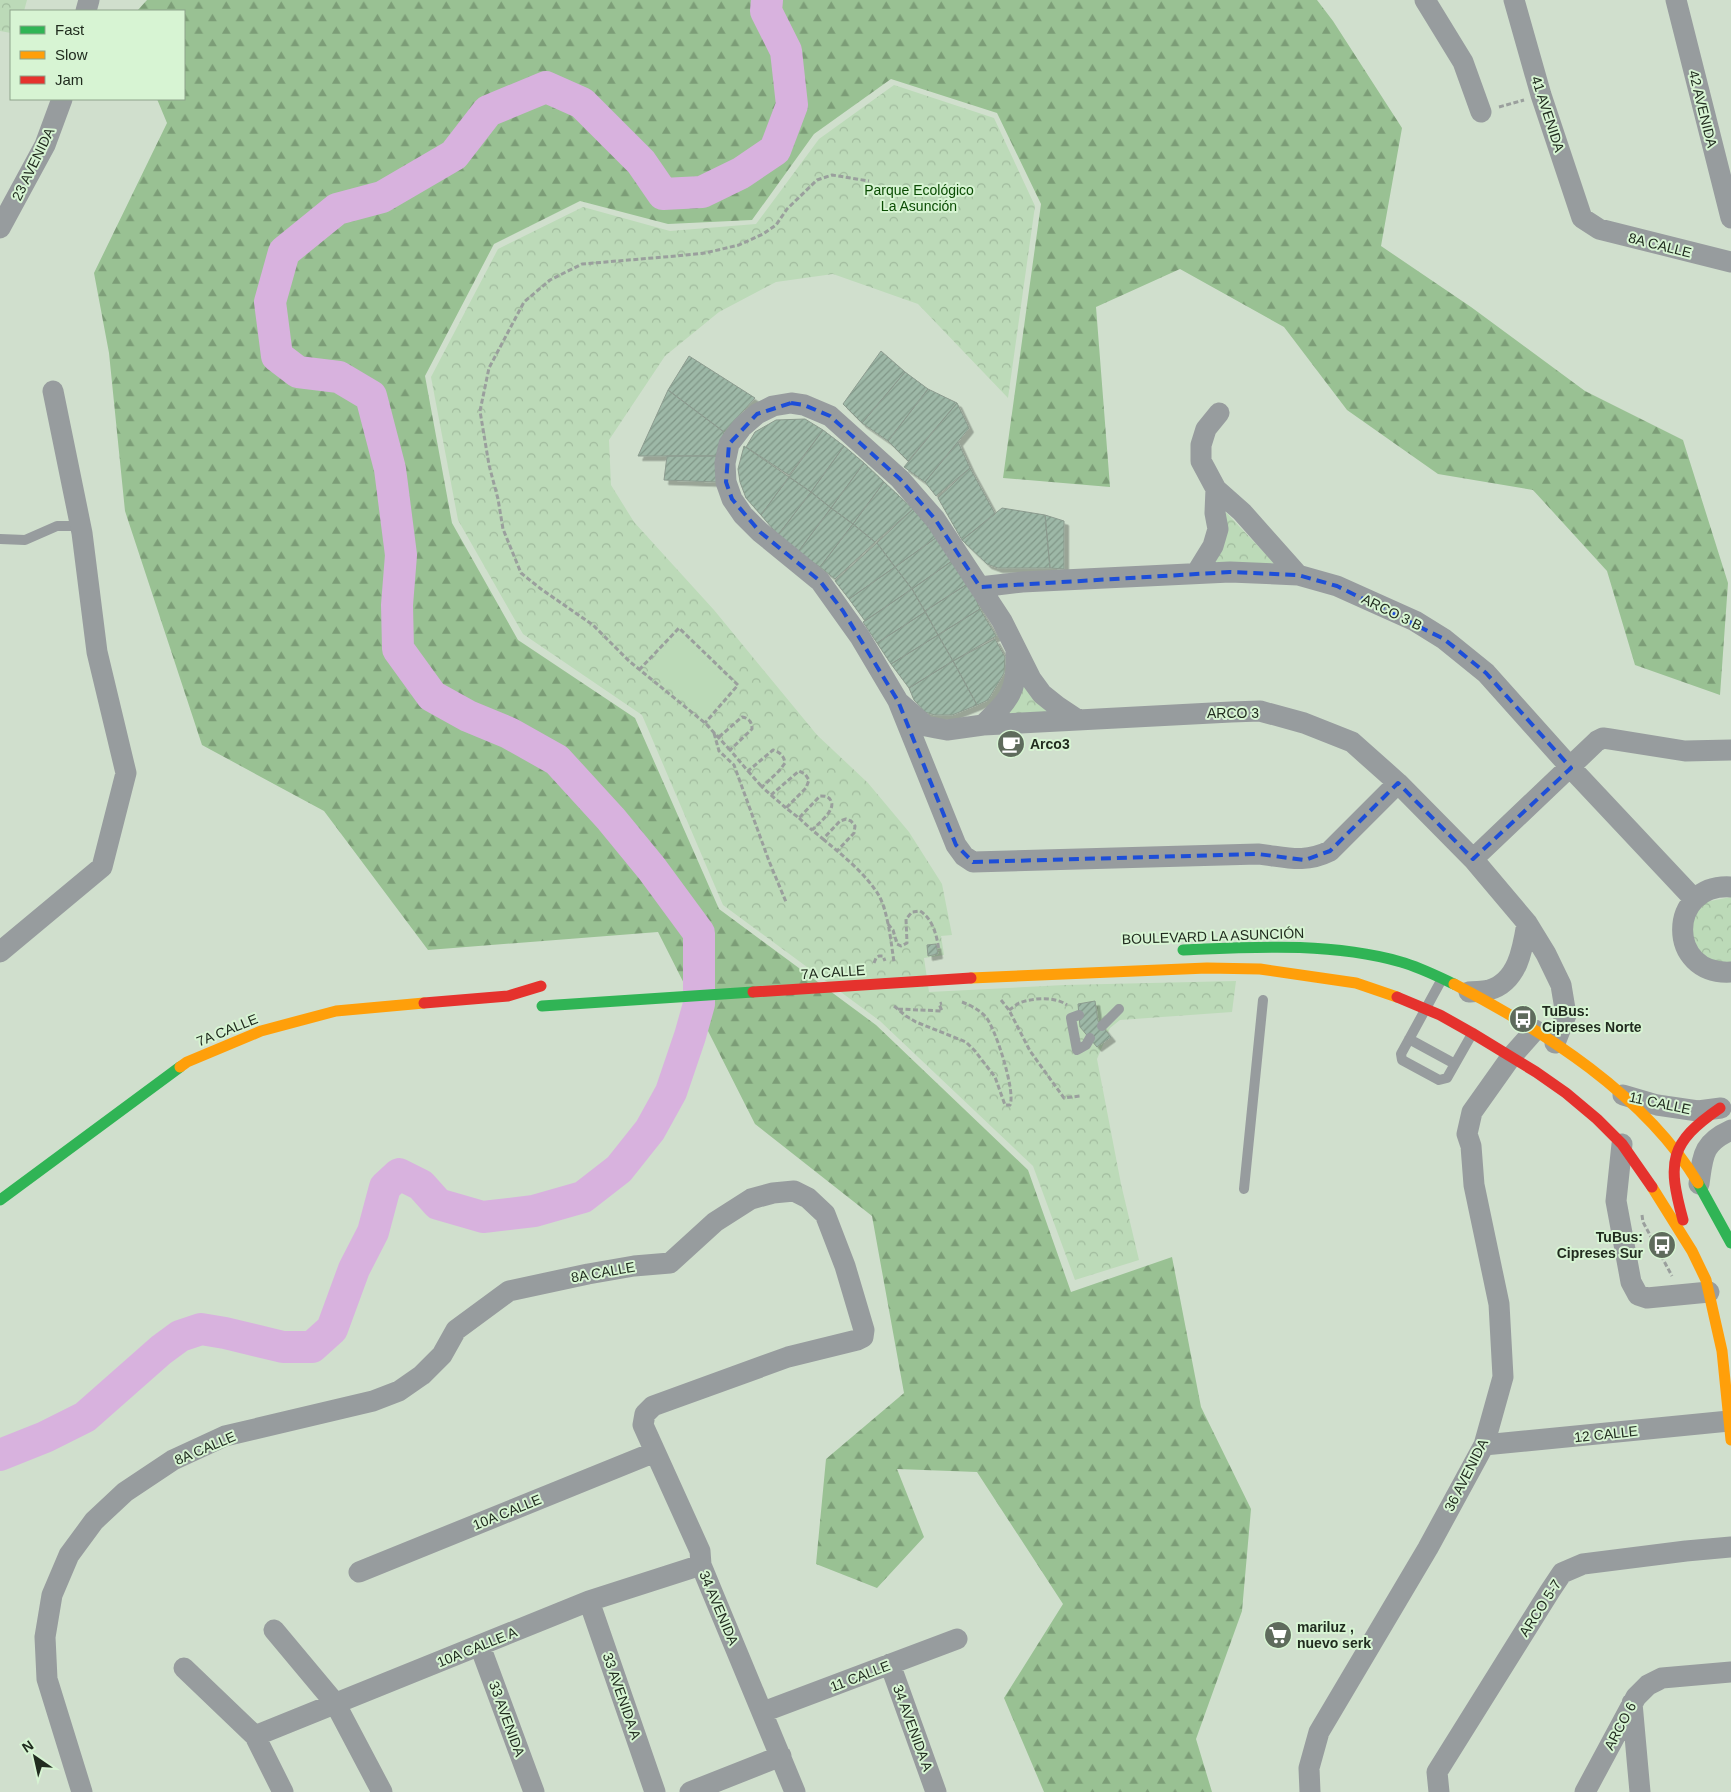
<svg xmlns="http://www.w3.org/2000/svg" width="1731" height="1792" viewBox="0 0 1731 1792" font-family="Helvetica,sans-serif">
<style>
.forest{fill:url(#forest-firs)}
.park{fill:url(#park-crowns)}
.pitch{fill:#bcdab8}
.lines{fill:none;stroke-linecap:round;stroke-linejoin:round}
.river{stroke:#d8b2de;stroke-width:32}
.building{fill:url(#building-hatch);stroke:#8c9b8f;filter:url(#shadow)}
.path{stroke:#9a9f9d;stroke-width:3;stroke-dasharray:5 2.5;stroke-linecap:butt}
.lane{stroke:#979c9e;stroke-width:10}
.street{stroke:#979c9e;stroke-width:21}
.fast{stroke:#30b455;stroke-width:11}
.slow{stroke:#ff9f0a;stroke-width:11}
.jam{stroke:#e5322d;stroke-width:11}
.fast-bridge{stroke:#30b455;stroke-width:11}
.jam-bridge{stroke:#e5322d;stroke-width:11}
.marked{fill:none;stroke:#1d4ed8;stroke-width:4;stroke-dasharray:10 6;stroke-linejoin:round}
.labels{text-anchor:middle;stroke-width:4;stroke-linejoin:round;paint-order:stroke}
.street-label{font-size:14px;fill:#212c1f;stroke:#d7f4d3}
.park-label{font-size:14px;fill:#0a4c03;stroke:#d7f4d3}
.poi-label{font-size:14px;font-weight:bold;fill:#212c1f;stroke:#d7f4d3;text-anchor:start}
</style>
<defs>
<pattern id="forest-firs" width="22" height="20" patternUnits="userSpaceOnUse" patternTransform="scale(1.25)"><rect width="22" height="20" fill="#99c193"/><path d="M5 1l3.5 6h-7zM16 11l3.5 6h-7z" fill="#7c9d77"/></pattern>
<pattern id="park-crowns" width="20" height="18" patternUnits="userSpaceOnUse" patternTransform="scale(1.25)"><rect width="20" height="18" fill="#bcdab8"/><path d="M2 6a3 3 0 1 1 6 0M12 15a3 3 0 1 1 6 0" fill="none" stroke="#a1bb9e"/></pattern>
<pattern id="building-hatch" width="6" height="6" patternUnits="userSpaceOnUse" patternTransform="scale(1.25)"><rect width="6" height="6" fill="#9db8a7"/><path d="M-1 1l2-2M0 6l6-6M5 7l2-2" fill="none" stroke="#809687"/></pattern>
<filter id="shadow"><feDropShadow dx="4.5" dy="4.5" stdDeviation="0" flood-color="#0004"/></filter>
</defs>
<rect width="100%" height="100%" fill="#d0dfcd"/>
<path class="forest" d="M 147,0 L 1317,0 L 1333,21 L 1402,128 L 1381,246 L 1471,307 L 1585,391 L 1683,440 L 1728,583 L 1720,695 L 1635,665 L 1607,571 L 1533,490 L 1438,474 L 1347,410 L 1284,327 L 1180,269 L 1096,307 L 1110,487 L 1003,478 L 1041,204 L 997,113 L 891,79 L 814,134 L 752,220 L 668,224 L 580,201 L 494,244 L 425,376 L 452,523 L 518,640 L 635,718 L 719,909 L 876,1025 L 1028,1170 L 1071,1292 L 1172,1257 L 1201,1407 L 1251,1509 L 1242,1611 L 1196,1739 L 1212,1792 L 1044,1792 L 1004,1698 L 1063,1604 L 977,1472 L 897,1469 L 924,1537 L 877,1588 L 816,1564 L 826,1459 L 904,1393 L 872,1216 L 755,1124 L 658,932 L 428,950 L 324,811 L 202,745 L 125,511 L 109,353 L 94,273 L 167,123 L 157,99 L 184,99 L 184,11 L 137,11 Z"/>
<path class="park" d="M 0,0 L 27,0 L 24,11 L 11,11 L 11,33 L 0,31 Z
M 894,85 L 994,118 L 1035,206 L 1008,398 L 918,304 L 833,274 L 776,282 L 719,312 L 665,356 L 609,440 L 611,485 L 634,522 L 714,610 L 817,735 L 868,783 L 909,832 L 942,884 L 952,935 L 941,936 L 944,955 L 924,958 L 929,992 L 1064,985 L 1236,981 L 1232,1012 L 1120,1020 L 1110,1028 L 1097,1059 L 1121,1184 L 1139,1260 L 1075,1280 L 1033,1166 L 880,1021 L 723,905 L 642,715 L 523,634 L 458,520 L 431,377 L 498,249 L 583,207 L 670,231 L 756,224 L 819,139 Z
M 1219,505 L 1279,568 L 1210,567 Z
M 1020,668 L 1068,717 L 992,721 Z
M 1731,897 L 1731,962 L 1717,964 L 1692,949 L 1691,914 L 1700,903 Z"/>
<path class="pitch" d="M 681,630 L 737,684 L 705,718 L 649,663 Z"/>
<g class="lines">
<path class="river" d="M 0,1455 L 45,1437 L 85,1417 L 161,1350 L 180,1336 L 201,1329 L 225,1333 L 283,1347 L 312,1347 L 332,1329 L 354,1269 L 373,1232 L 385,1187 L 399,1174 L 421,1185 L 438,1204 L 483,1217 L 534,1211 L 583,1197 L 619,1169 L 650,1130 L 671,1092 L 690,1036 L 699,1004 L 699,933 L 652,869 L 611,819 L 557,760 L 509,733 L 468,716 L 432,696 L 398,649 L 397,605 L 401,555 L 390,469 L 371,396 L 339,377 L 298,372 L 277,356 L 270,302 L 284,252 L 337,209 L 382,197 L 454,155 L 488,111 L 546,87 L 582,103 L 641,162 L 663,194 L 702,192 L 741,173 L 775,150 L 792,105 L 786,51 L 766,11 L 767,0"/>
</g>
<path class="building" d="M 881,351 L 905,372 L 862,423 L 843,404 Z
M 689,356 L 755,398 L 724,432 L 668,390 Z
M 905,372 L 928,389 L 888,441 L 862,423 Z
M 928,389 L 957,403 L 908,461 L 888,441 Z
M 668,390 L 724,432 L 717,456 L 638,456 Z
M 957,403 L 969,428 L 925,482 L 904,467 Z
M 805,419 L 823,430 L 789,475 L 746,447 L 755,432 L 776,420 Z
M 823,430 L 844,446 L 811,492 L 789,477 Z
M 958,442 L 970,468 L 936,496 L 925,482 Z
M 744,446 L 789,477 L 761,515 L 746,498 L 740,482 L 738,469 Z
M 844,446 L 864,463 L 831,508 L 811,492 Z
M 667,456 L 717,456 L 717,482 L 664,480 Z
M 864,463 L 884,482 L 853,524 L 831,508 Z
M 970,468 L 995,514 L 962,540 L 938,498 Z
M 789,477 L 811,492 L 778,535 L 761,515 Z
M 884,482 L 913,509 L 875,542 L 853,524 Z
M 811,492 L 831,508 L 798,552 L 778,535 Z
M 831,508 L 853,524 L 820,567 L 798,552 Z
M 1002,508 L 1045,515 L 1050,568 L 998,568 L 987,564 L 962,540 Z
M 913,509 L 937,537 L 895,567 L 877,543 Z
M 1045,515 L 1064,521 L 1064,569 L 1050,568 Z
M 853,524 L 875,542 L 835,579 L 820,567 Z
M 937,537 L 952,561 L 912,589 L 895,567 Z
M 877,543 L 895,567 L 849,599 L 835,581 Z
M 952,561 L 969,583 L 925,611 L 912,589 Z
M 895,567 L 912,589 L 865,621 L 849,599 Z
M 969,583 L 980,609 L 938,635 L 925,611 Z
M 912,589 L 925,612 L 877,643 L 863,622 Z
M 980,609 L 996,636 L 953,661 L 938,635 Z
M 925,612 L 938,635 L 891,664 L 877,643 Z
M 938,635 L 953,661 L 909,688 L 891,664 Z
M 995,639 L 1005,657 L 1004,673 L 988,700 L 977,705 L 953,661 Z
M 953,661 L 977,705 L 952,715 L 935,715 L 925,712 L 914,700 L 909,688 Z
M 936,944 L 938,954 L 928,956 L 927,945 Z
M 1095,1001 L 1098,1021 L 1111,1037 L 1097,1047 L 1080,1027 L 1078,1004 Z"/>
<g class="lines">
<path class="path" d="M 1499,107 L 1524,100
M 639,670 L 679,628 L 738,685 L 705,723
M 714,733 L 719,751 L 734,765 L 769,861 L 786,902
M 719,737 L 742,717 C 749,718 752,722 752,729 L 730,750 L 748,771 L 773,750 C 780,752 784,756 785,763 L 779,771 L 762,787 L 771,795 L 799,771 L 805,774 L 809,780 L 806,788 L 786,808 L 799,818 L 820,796 C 825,796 829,796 831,801 C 836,810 818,824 812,830 L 823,839 L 840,821 L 846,819 L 851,821 L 855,826 L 854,833 L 837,851
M 730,750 L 705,723 L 629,661 L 593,625 L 541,589 L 521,573 L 503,529 L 498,499 L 489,465 L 480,411 L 489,368 L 524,302 L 550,280 L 582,264 L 676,256 L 705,253 L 739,245 L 763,234 L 776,225 L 787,209 L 817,180 L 832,175 L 869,181
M 748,771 L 762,787
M 771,795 L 786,808
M 799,818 L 812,830
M 823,839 C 842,855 864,872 878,894 C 888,910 891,943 894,962
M 888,924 L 893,930 L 897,944 L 901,946 L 907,943 L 906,919 L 912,912 L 920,911 C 933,919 937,936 939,951
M 874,963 L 876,958 L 879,956 L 883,956 L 885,961
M 1001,1000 L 1009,1010 L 1030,1051 L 1064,1098 L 1080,1096
M 894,1006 L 906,1016 L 916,1022 L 966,1042 L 975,1051 L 995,1077 L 1005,1105 L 1010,1105 C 1016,1092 995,1026 985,1016 C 978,1009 970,1005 962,1002
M 898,1009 L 942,1011 L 939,1004 L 942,1003
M 1009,1010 C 1012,1008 1016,1005 1019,1003 C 1032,998 1055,996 1067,1005
M 1642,1215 L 1643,1222 L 1672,1276"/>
<path class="lane" d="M 0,539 L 25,540 L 57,526 L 80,526
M 1442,979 L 1401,1054 L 1402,1060 L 1439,1080 L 1447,1078 L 1472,1034
M 1079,1015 L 1071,1018 L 1077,1050 L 1086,1045 L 1090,1038
M 1102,1026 L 1119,1009
M 1409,1039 L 1455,1064
M 1244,1189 L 1263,1000"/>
<path class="street" d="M 1425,0 L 1463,62 L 1481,112
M 1514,0 L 1541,95 L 1582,218 L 1599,229 L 1731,262
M 1676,0 L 1731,218
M 86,11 L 89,0
M 0,228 L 45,145 L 62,99
M 1219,413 L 1206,429 L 1201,445 L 1201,461 L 1216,489 L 1242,512 L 1298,575
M 1197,572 L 1213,546 L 1218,529 L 1215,513 L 1216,489
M 980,587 L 1022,582 L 1230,572 L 1298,575 L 1337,586 L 1415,621 L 1444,639 L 1486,673 L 1571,768 L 1694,899
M 900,703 L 926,726 L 936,728 L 947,730 L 983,725 L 1231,712 L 1260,711 L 1304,723 L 1352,742 L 1398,783 L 1473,859 L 1527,923 L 1546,954 L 1561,985 L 1566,1015 L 1555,1043
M 1078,720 L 1057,706 L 1042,694 L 1031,679 L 1002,621 L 935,519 L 900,479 L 830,416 L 804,405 L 791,403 L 773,406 L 757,414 L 742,427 L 729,444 L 725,463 L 726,482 L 732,499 L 743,515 L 760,532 L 820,581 L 860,637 L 898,701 L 956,845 L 964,856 L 973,862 L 1258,854 C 1286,857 1304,864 1330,851 L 1398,783
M 983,725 C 1010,699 1018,691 1016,652
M 1473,859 L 1597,741 L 1603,738 L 1610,739 L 1685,751 L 1731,750
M 1731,887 C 1667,883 1666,976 1731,972
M 0,952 L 102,867 L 126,773 L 97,652 L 82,533 L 53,391
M 1469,992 C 1476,991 1483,992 1489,990 C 1518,982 1523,948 1527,923
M 1623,1095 L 1657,1105 L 1698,1111 L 1721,1108
M 1622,1144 L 1616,1201 L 1631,1282 L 1638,1295 L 1647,1298 L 1709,1292
M 1699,1184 C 1703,1156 1702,1143 1731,1130
M 1484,1445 L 1729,1421
M 359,1572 L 655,1452
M 589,1601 L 655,1792
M 274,1630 L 335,1703 L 382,1792
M 480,1646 L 534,1792
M 890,1664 L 936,1792
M 184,1668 L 255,1736 L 283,1792
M 1632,1703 L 1640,1792
M 763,1712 L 957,1639
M 255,1736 L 589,1601 L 701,1565
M 82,1792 L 47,1679 L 45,1637 L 52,1595 L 69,1555 L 94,1521 L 125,1492 L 173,1460 L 225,1436 L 373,1401 L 399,1391 L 422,1375 L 442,1355 L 456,1330 L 509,1291 L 588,1274 L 634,1266 L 670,1263 L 715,1222 L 751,1199 L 773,1193 L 794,1191 L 808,1198 L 825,1214 L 845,1266 L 864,1330 L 863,1337 L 857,1340 L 788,1357 L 653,1406 L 645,1414 L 643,1425 L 700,1551 L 701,1565 L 795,1792
M 690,1792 L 781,1756
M 1310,1792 L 1309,1768 L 1319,1732 L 1428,1548 L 1484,1445 L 1503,1377 L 1499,1304 L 1474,1185 L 1471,1146 L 1467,1134 L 1472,1112 L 1511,1057 L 1535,1030
M 1439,1792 L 1437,1772 L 1550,1591 L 1562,1573 L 1583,1564 L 1686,1551 L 1731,1547
M 1585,1792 L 1636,1697 L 1648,1685 L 1662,1678 L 1731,1672"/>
<path class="fast" d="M 1183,950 C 1255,947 1330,942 1401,962 C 1419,967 1437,976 1454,984
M 1698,1183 L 1731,1243
M 0,1200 L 180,1067"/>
<path class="slow" d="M 971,978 L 1207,968 L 1260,969 L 1356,983 L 1397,997
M 1454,984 C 1544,1031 1645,1095 1698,1183
M 180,1067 L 187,1062 L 261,1031 L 336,1011 L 424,1003
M 1652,1187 L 1692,1251 L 1706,1280 L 1722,1351 L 1731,1440"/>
<path class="jam" d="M 1397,997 L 1440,1015 L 1472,1033 L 1536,1072 L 1566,1093 L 1597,1119 L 1622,1144 L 1652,1187
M 424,1003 L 508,996 L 541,986
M 1683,1220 C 1667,1162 1669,1143 1720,1108"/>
<path class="fast-bridge" d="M 542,1006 L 753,992"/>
<path class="jam-bridge" d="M 753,992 L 971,978"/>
</g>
<path class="marked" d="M 791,403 L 804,405 L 830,416 L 900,479 L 935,519 L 980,587 L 1230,572 L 1298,575 L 1337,586 L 1444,639 L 1486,673 L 1571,768 L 1473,859 L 1398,783 L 1330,851 L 1305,860 L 1258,854 L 973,862 L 956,845 L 898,701 L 843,611 L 820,581 L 760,532 L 732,499 L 726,482 L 729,444 L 757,414 Z"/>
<defs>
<g id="cafe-disc" transform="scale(1.4375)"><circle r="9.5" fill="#5e6b5c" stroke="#d7f4d3"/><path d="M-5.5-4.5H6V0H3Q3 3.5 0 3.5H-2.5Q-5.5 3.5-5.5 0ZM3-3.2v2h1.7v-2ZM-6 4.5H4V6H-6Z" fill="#fff"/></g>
<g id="bus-disc" transform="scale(1.4375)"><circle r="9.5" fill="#5e6b5c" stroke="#d7f4d3"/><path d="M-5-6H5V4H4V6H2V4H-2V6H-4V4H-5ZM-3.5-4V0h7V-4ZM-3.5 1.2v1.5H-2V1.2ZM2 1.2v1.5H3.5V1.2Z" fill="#fff"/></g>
<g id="supermarket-disc" transform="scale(1.4375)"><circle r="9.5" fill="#5e6b5c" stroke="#d7f4d3"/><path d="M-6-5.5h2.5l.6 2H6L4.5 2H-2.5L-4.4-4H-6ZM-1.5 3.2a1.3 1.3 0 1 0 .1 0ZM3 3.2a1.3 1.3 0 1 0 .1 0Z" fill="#fff"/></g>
</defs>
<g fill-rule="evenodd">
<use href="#cafe-disc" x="1011" y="744"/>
<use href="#bus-disc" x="1523" y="1019"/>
<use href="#bus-disc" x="1662" y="1245"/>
<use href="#supermarket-disc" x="1278" y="1635"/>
</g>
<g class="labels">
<g class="street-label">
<text transform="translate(1703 109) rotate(76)" y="5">42 AVENIDA</text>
<text transform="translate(1548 114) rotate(72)" y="5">41 AVENIDA</text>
<text transform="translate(33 164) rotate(-64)" y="5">23 AVENIDA</text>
<text transform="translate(1660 245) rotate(14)" y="5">8A CALLE</text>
<text transform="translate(1392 612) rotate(26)" y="5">ARCO 3 B</text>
<text x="1233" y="718">ARCO 3</text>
<text transform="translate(1213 936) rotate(-2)" y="5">BOULEVARD LA ASUNCIÓN</text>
<text transform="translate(833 972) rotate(-4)" y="5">7A CALLE</text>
<text transform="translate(227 1030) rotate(-22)" y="5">7A CALLE</text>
<text transform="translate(1660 1103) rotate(12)" y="5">11 CALLE</text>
<text transform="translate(603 1272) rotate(-10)" y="5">8A CALLE</text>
<text transform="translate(1606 1434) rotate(-6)" y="5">12 CALLE</text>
<text transform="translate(205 1448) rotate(-23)" y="5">8A CALLE</text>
<text transform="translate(1466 1475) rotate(-63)" y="5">36 AVENIDA</text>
<text transform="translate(507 1512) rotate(-22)" y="5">10A CALLE</text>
<text transform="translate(719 1608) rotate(67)" y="5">34 AVENIDA</text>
<text transform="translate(1540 1608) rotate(-57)" y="5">ARCO 5-7</text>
<text transform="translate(477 1647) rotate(-22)" y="5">10A CALLE A</text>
<text transform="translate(860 1676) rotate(-21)" y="5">11 CALLE</text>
<text transform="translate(622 1696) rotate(71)" y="5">33 AVENIDA A</text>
<text transform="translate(507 1719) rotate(70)" y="5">33 AVENIDA</text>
<text transform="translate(1620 1726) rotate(-62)" y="5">ARCO 6</text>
<text transform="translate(913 1728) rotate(70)" y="5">34 AVENIDA A</text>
</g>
<g class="park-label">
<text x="919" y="195">Parque Ecológico<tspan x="919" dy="16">La Asunción</tspan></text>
</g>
<g class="poi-label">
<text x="1030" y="749">Arco3</text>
<text x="1542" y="1016">TuBus:<tspan x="1542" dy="16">Cipreses Norte</tspan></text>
<text x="1643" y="1242" text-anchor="end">TuBus:<tspan x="1643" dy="16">Cipreses Sur</tspan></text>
<text x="1297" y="1632">mariluz ,<tspan x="1297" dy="16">nuevo serk</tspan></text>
</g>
</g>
<rect x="10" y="10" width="175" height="90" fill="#d7f4d3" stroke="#8ea48b"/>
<rect x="20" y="26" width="25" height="8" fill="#30b455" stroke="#8ea48b"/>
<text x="55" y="35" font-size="15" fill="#212c1f">Fast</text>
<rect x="20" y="51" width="25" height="8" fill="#ff9f0a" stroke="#8ea48b"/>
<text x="55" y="60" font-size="15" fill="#212c1f">Slow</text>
<rect x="20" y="76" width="25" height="8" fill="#e5322d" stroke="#8ea48b"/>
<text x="55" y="85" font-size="15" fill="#212c1f">Jam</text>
<g transform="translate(35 1757) rotate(326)" stroke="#d7f4d3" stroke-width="4" paint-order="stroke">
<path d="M0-4L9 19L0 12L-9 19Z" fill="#212c1f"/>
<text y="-8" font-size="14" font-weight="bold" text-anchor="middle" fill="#212c1f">N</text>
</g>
</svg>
